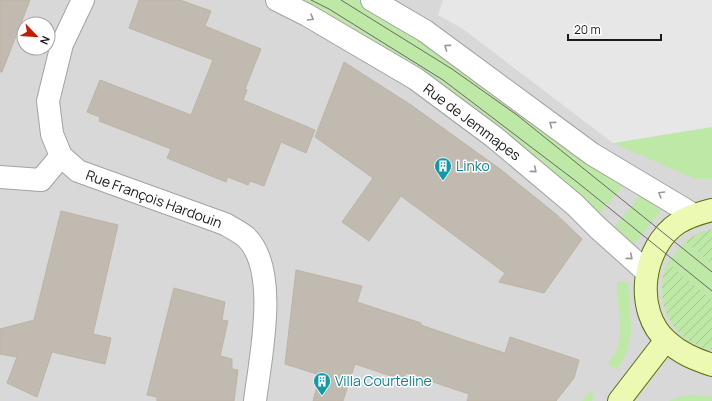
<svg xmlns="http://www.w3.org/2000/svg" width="712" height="401" viewBox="0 0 712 401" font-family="Manrope,sans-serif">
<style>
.residential{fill:#d9d8d8;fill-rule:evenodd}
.grass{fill:#bde8a5}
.garden{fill:url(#garden-furrows)}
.parking{fill:#e7e7e7}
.building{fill:#c1bab0;stroke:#beb3a3}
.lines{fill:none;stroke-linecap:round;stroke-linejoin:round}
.street-casing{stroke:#a2a2a2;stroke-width:24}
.secondary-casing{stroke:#567004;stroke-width:24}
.street{stroke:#fff;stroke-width:22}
.secondary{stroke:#ecf9b2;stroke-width:22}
.tram{stroke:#696969;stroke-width:1}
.oneway{stroke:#989898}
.labels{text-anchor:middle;stroke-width:3;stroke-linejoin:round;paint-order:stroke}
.street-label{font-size:14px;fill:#1b1b1b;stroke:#fff}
.culture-label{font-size:14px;fill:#0d838f;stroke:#fff;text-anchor:start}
</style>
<defs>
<pattern id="garden-furrows" width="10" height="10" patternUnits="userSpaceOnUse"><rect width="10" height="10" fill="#bde8a5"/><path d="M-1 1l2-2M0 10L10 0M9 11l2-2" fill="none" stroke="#a2c68d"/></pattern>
</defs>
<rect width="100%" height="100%" fill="#edeae0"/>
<path class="residential" d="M 0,0 L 712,0 L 712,401 L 0,401 ZM 24,24 L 48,24 L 48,48 L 24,48 Z"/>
<path class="grass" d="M 290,0 L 356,0 L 394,23 L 626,182 L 597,217 L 569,185 L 516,144 Z
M 712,127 L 712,179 L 695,179 L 613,143 Z
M 641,194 L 661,211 L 632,247 L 612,230 Z
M 685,241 L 712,264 L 712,300 L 667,263 Z
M 617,281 L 628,282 L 631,332 L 626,353 L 617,370 L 608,364 C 611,359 616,353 617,348 C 624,326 616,303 617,281 Z
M 592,391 L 593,395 L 592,401 L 581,401 L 588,393 Z
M 694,395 L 712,397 L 712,401 L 669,401 L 681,396 Z"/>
<path class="garden" d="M 712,229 L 712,264 L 685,241 L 701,232 Z
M 667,263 L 712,300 L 712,350 C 671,342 652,301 667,263 Z"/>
<path class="parking" d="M 443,0 L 712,0 L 712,127 L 613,143 L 463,29 L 438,15 Z"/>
<path class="building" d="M 0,0 L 30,0 L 2,72 L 0,72 Z
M 139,0 L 180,0 L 211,11 L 205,26 L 261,49 L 245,89 L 247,90 L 243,100 L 315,130 L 306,153 L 281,142 L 264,186 L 250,181 L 248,185 L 228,177 L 226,182 L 167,158 L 171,149 L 99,121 L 100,117 L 87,112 L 100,80 L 191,115 L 213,60 L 129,28 Z
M 344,62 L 411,105 L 500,169 L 557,215 L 582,239 L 544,293 L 499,282 L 505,273 L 401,196 L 369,241 L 342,222 L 373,178 L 315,137 Z
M 61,211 L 118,225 L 93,334 L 111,338 L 105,364 L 52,352 L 37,397 L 7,383 L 17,357 L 0,354 L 0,329 L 34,320 Z
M 296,270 L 362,286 L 357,302 L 421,323 L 421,325 L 467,341 L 505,353 L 510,337 L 579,360 L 574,378 L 556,401 L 467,401 L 469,394 L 406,373 L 403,380 L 355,364 L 343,401 L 313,401 L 320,375 L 285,364 Z
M 174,288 L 225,302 L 222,320 L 228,321 L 220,356 L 232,359 L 232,369 L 238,370 L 234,401 L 157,401 L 157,397 L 147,395 Z"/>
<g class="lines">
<g class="street-casing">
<path id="street" d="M 83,0 L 62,44 L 48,101 L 52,134 L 61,156 L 78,171 L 225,224 C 232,228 240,232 246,237 C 280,270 260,359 255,401
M 277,0 L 307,15 L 416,79 L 494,137 L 575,205 L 598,228 L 647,272
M 372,0 L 425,31 L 592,154 L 694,215
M 0,177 L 41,180 L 61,156"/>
</g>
<g class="secondary-casing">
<path id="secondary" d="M 712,210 C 700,213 689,216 678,223 C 642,247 633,311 667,341 C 681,354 695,359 712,365
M 619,401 L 666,340"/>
</g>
<use href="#street" class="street"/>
<use href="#secondary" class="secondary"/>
<path class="tram" d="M 311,0 L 329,9 L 443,80 L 577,182 L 712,291
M 341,0 L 452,69 L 517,115 L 712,272"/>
</g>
<defs><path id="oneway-chevron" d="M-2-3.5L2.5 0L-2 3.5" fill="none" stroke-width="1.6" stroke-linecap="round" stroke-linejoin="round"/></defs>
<g class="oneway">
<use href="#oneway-chevron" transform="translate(311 18) rotate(30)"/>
<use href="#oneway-chevron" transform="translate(447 47) rotate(-144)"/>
<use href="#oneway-chevron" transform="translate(552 124) rotate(-143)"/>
<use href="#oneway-chevron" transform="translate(534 170) rotate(40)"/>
<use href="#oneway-chevron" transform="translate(661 194) rotate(-149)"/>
<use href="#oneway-chevron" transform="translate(630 257) rotate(41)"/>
</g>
<defs>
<g id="building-pin" transform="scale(0.9)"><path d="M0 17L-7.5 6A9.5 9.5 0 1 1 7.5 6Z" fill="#0f9aa8" stroke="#fff"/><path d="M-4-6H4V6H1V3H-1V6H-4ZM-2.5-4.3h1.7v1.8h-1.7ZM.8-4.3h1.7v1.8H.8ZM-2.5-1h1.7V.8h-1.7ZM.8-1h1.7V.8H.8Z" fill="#fff"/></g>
</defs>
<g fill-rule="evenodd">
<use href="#building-pin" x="443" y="166"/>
<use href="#building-pin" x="322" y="381"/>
</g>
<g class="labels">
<g class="street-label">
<text transform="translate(472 122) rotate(37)" y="5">Rue de Jemmapes</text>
<text transform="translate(154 199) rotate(20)" y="5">Rue François Hardouin</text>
</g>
<g class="culture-label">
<text x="456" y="171">Linko</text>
<text x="335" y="386">Villa Courteline</text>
</g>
</g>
<g transform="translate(36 36) rotate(115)"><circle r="19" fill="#ffffff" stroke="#a4a4a4"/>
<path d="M0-3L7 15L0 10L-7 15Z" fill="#c61b00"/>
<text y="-6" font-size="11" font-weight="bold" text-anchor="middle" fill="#1b1b1b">N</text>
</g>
<path d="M568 34v6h93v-6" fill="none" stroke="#1b1b1b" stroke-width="2"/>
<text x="574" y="34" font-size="12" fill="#1b1b1b" stroke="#ffffff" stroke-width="3" paint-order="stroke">20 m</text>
</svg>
